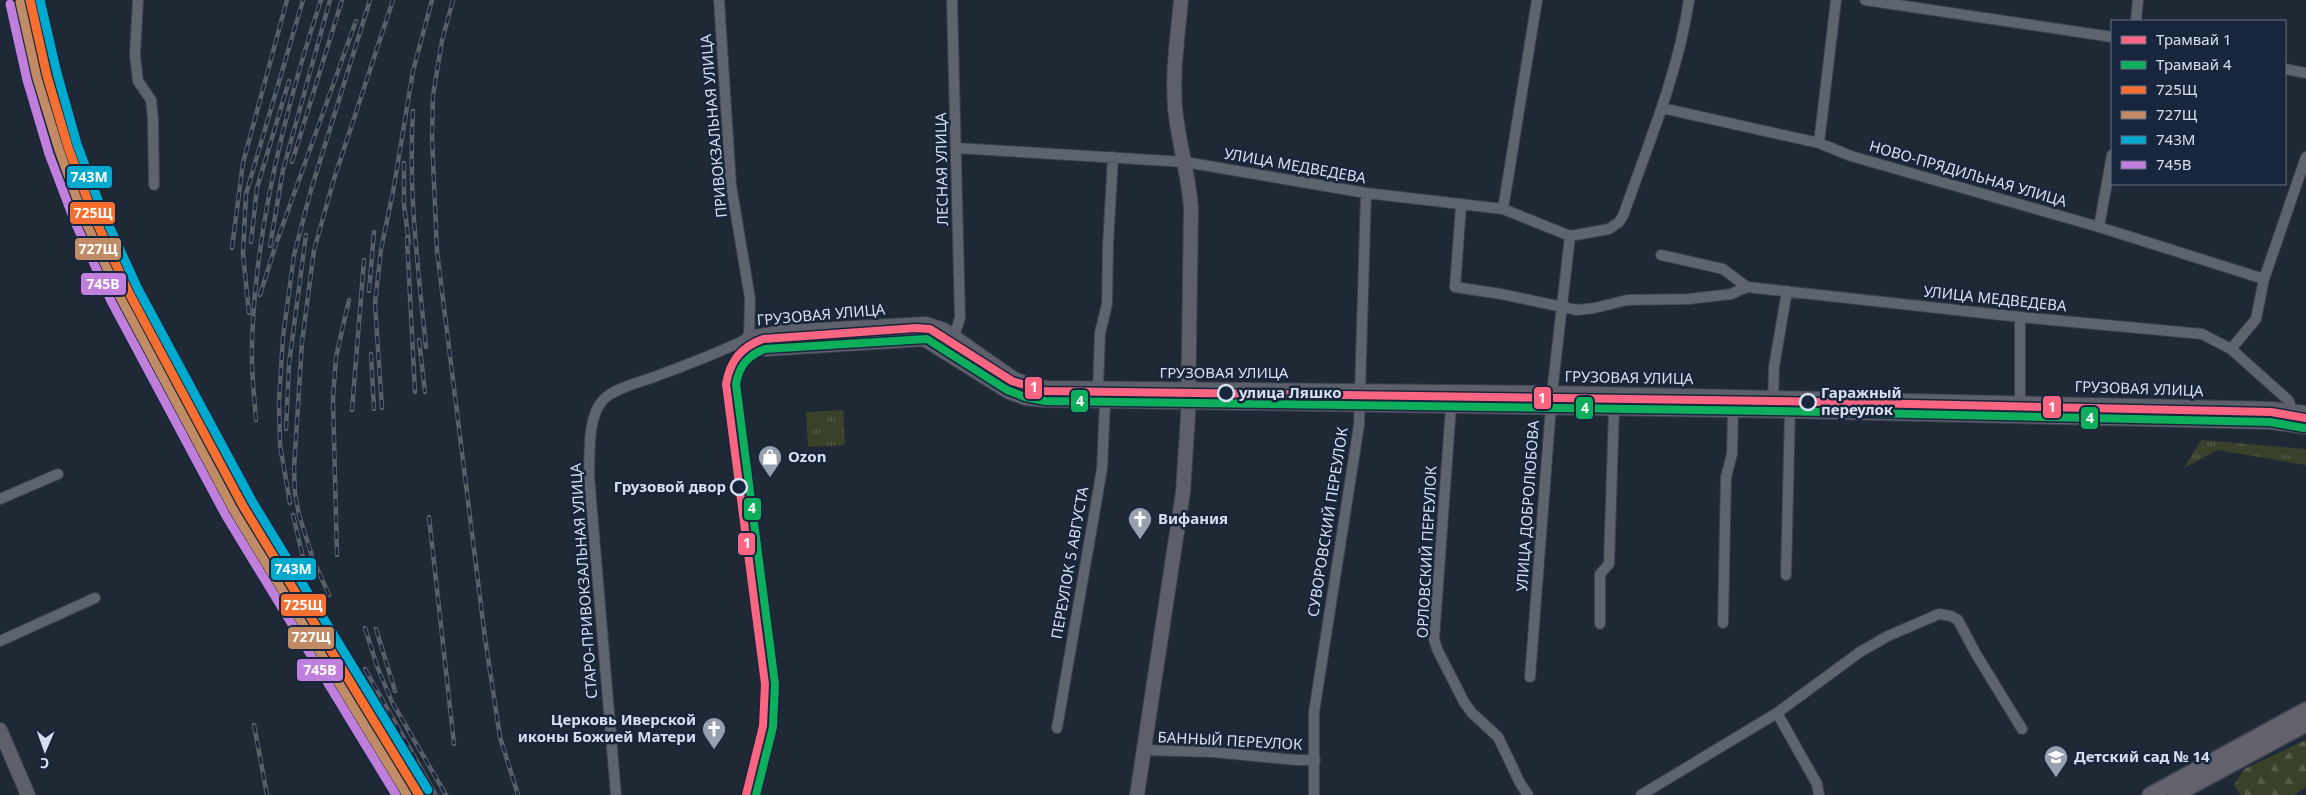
<svg xmlns="http://www.w3.org/2000/svg" width="2306" height="795" viewBox="0 0 2306 795" font-family="'Noto Sans',sans-serif">
<style>
.grass{fill:url(#grass-tufts)}
.forest{fill:url(#forest-firs)}
.lines{fill:none;stroke-linecap:round;stroke-linejoin:round}
.street-casing{stroke:#3c424e;stroke-width:12}
.secondary-casing{stroke:#3c424e;stroke-width:16}
.primary-casing{stroke:#3c424e;stroke-width:18}
.street{stroke:#5e646e;stroke-width:10}
.secondary{stroke:#5d606b;stroke-width:14}
.primary{stroke:#63616c;stroke-width:15}
.rail-casing{stroke:#585f6a;stroke-width:4.5}
.rail{stroke:#17263d;stroke-width:2.5;stroke-dasharray:8;stroke-linecap:butt}
.rail-1-casing{stroke:#17263d;stroke-width:12}
.rail-2-casing{stroke:#17263d;stroke-width:12}
.rail-3-casing{stroke:#17263d;stroke-width:12}
.rail-4-casing{stroke:#17263d;stroke-width:12}
.rail-1{stroke:#f46f30;stroke-width:9}
.rail-2{stroke:#c18c65;stroke-width:9}
.rail-3{stroke:#00a9ce;stroke-width:9}
.rail-4{stroke:#c07fdc;stroke-width:9}
.tram-1-casing{stroke:#17263d;stroke-width:11}
.tram-2-casing{stroke:#17263d;stroke-width:11}
.tram-1{stroke:#fa6682;stroke-width:8}
.tram-2{stroke:#0daf5c;stroke-width:8}
.stop-dot{fill:#17263d;stroke:#d6e0f0;stroke-width:2.5}
.labels{text-anchor:middle;stroke-width:5;stroke-linejoin:round;paint-order:stroke}
.street-label{font-size:15px;fill:#d6e0f0;stroke:#17263d}
.stop-label{font-size:15px;font-weight:bold;fill:#d6e0f0;stroke:#17263d;text-anchor:start}
.poi-label{font-size:15px;font-weight:bold;fill:#d6e0f0;stroke:#17263d;text-anchor:start}
.line-badge{stroke:#17263d;stroke-width:2}
.badge-label{font-size:14px;text-anchor:middle;font-weight:bold;fill:#fff}
</style>
<defs>
<pattern id="grass-tufts" width="24" height="20" patternUnits="userSpaceOnUse" patternTransform="scale(1.25)"><rect width="24" height="20" fill="#39412a"/><path d="M3 7l-1-3M5 7V3M7 7l1-3M15 17l-1-3M17 17v-4M19 17l1-3" fill="none" stroke="#555c49"/></pattern>
<pattern id="forest-firs" width="22" height="20" patternUnits="userSpaceOnUse" patternTransform="scale(1.25)"><rect width="22" height="20" fill="#39412a"/><path d="M5 1l3.5 6h-7zM16 11l3.5 6h-7z" fill="#555c49"/></pattern>
</defs>
<rect width="100%" height="100%" fill="#1f2835"/>
<path class="grass" d="M 843,410 L 845,445 L 808,447 L 806,412 Z
M 2201,440 L 2306,449 L 2306,465 L 2218,450 L 2184,468 Z"/>
<path class="forest" d="M 2306,740 L 2306,787 L 2294,795 L 2241,795 L 2234,785 L 2244,769 Z"/>
<g class="lines">
<g class="street-casing">
<path id="street" d="M 138,0 L 135,55 L 138,81 L 151,100 L 153,120 L 154,185
M 952,0 L 960,318 L 954,336
M 1865,0 L 2112,37
M 2136,21 L 2138,0
M 2285,69 L 2306,73
M 1662,108 L 1819,143 L 1851,156 L 2099,227 L 2264,279
M 1819,143 L 1836,0
M 957,148 L 1185,162 L 1366,193 L 1503,209 L 1570,236 L 1609,229 L 1619,222 L 1623,216 C 1648,145 1678,74 1689,0
M 1461,206 L 1455,287 L 1501,294 L 1577,310 L 1595,308 L 1627,300 L 1689,299 L 1731,294 L 1747,287
M 1503,209 L 1537,0
M 2099,227 L 2112,155
M 1661,255 L 1723,269 L 1747,287 L 2020,317 L 2202,334 L 2231,349 L 2288,400 L 2290,404 L 2289,417
M 2231,349 L 2256,319 L 2264,279 L 2306,157
M 1098,389 L 1100,333 L 1107,304 L 1108,245 L 1113,157
M 1773,403 L 1774,367 L 1787,291
M 1451,407 L 1434,639 L 1437,649 L 1464,702 L 1472,713 L 1498,737 L 1520,783 L 1528,795
M 2020,409 L 2020,317
M 0,499 L 58,474
M 1786,575 L 1790,411
M 1723,623 L 1726,477 L 1732,454 L 1733,411
M 1600,624 L 1600,574 L 1609,564 L 1614,409
M 0,641 L 95,598
M 1530,677 L 1552,393 L 1570,236
M 1777,713 L 1817,784 L 1819,795
M 1057,728 L 1102,469 L 1105,402
M 1144,750 L 1213,752 L 1296,760 L 1315,760
M 616,795 L 589,476 C 590,453 587,416 604,399 C 615,388 643,381 657,376 C 688,364 719,353 749,338 L 750,298 L 731,185 L 719,0
M 1314,795 L 1314,712 L 1359,425 L 1366,193
M 1641,795 L 1777,713 L 1860,652 L 1888,636 L 1939,614 L 1951,616 L 1958,620 L 1976,654 L 2022,729"/>
</g>
<g class="secondary-casing">
<path id="secondary" d="M 749,338 L 756,346 L 766,349 L 924,339 L 1009,392 L 1025,398 L 1044,400 L 1790,411 L 2270,422 L 2306,427
M 749,338 L 783,332 L 926,324 L 944,330 L 1014,379 L 1027,384 L 1047,388 L 1552,393 L 2272,409 L 2306,413
M 0,730 L 28,795
M 1137,795 L 1183,492 L 1188,416 L 1191,209 C 1189,175 1178,142 1175,107 C 1172,71 1178,35 1181,0"/>
</g>
<g class="primary-casing">
<path id="primary" d="M 2150,795 L 2306,710
M 2175,795 L 2306,724"/>
</g>
<use href="#street" class="street"/>
<use href="#secondary" class="secondary"/>
<use href="#primary" class="primary"/>
<g class="rail-casing">
<path id="rail" d="M 11,0 L 26,80 L 50,153 L 75,218 L 117,300 L 197,445
M 453,0 L 442,41 L 433,95 L 432,137 L 437,251 L 485,638 L 500,737 L 518,795
M 413,111 C 408,190 418,269 426,347
M 292,162 L 342,0
M 404,163 L 404,205 L 409,243
M 407,238 L 415,392
M 251,242 L 257,188 L 289,81
M 270,246 L 283,170 L 330,0
M 232,248 L 243,163 L 287,0
M 369,291 L 374,232
M 260,295 L 276,244 L 356,21
M 249,313 L 243,254 L 246,194 L 303,0
M 419,340 L 425,392
M 371,354 L 374,409
M 382,408 L 375,304 L 381,249 L 393,192 L 413,71 L 432,0
M 352,410 L 364,260
M 256,420 C 254,395 251,369 252,344 C 255,229 285,109 321,0
M 286,429 L 289,364 L 306,235
M 290,503 L 280,445 L 279,401 L 283,337 L 294,255 L 311,190 L 370,0
M 293,515 L 305,566
M 429,517 L 454,744
M 337,555 L 333,399 L 336,357 L 349,300
M 329,595 L 313,559 L 299,515 L 295,493 L 294,469 L 302,342 L 314,250 L 334,179 L 393,0
M 294,610 L 399,795
M 365,628 L 377,666 L 392,702 L 446,795
M 376,629 L 395,691
M 365,669 L 436,795
M 254,725 L 267,795"/>
</g>
<use href="#rail" class="rail"/>
<g class="rail-1-casing">
<path id="rail-1" d="M 30,0 L 47,76 L 68,147 L 92,212 L 129,293 L 243,506 L 419,795"/>
</g>
<g class="rail-2-casing">
<path id="rail-2" d="M 20,2 L 37,78 L 59,150 L 83,216 L 120,297 L 234,511 L 407,795"/>
</g>
<g class="rail-3-casing">
<path id="rail-3" d="M 40,0 L 57,73 L 77,144 L 101,208 L 138,289 L 252,501 L 428,790"/>
</g>
<g class="rail-4-casing">
<path id="rail-4" d="M 10,4 L 27,80 L 49,154 L 74,220 L 111,301 L 226,516 L 396,795"/>
</g>
<use href="#rail-1" class="rail-1"/>
<use href="#rail-2" class="rail-2"/>
<use href="#rail-3" class="rail-3"/>
<use href="#rail-4" class="rail-4"/>
<g class="tram-1-casing">
<path id="tram-1" d="M 746,795 L 763,726 L 765,684 L 726,384 C 730,361 741,347 763,339 L 916,328 L 930,329 L 1012,381 L 1045,391 L 1773,401 L 2271,412 L 2306,418"/>
</g>
<g class="tram-2-casing">
<path id="tram-2" d="M 756,795 L 773,727 L 775,684 L 736,384 C 739,366 748,355 765,349 L 927,339 L 1007,390 L 1025,397 L 1045,401 L 1773,411 L 2270,422 L 2304,428"/>
</g>
<use href="#tram-1" class="tram-1"/>
<use href="#tram-2" class="tram-2"/>
</g>
<defs>
<g id="shop-pin" transform="scale(1.25)"><path d="M0 17L-7.5 6A9.5 9.5 0 1 1 7.5 6Z" fill="#96a0af" stroke="#17263d"/><path d="M-5-2.5h2.3a2.7 3.5 0 0 1 5.4 0H5L5.5 6h-11ZM-1.5-2.5h3a1.5 2.3 0 0 0-3 0Z" fill="#fff"/></g>
<g id="church-pin" transform="scale(1.25)"><path d="M0 17L-7.5 6A9.5 9.5 0 1 1 7.5 6Z" fill="#96a0af" stroke="#17263d"/><path d="M-1.2-6h2.4v3.5h3.3v2.4h-3.3V6h-2.4V-.1h-3.3v-2.4h3.3Z" fill="#fff"/></g>
<g id="school-pin" transform="scale(1.25)"><path d="M0 17L-7.5 6A9.5 9.5 0 1 1 7.5 6Z" fill="#96a0af" stroke="#17263d"/><path d="M0-5L7-2L0 1L-7-2ZM-4 1L0 2.5L4 1V4Q0 6-4 4Z" fill="#fff"/></g>
</defs>
<g fill-rule="evenodd">
<use href="#shop-pin" x="770" y="457"/>
<use href="#church-pin" x="1140" y="519"/>
<use href="#church-pin" x="714" y="729"/>
<use href="#school-pin" x="2056" y="757"/>
</g>
<g class="stop-dot">
<circle cx="1226" cy="393" r="8"/>
<circle cx="1808" cy="402" r="8"/>
<circle cx="739" cy="487" r="8"/>
</g>
<g class="labels">
<g class="street-label">
<text transform="translate(714 126) rotate(-95)" y="5">ПРИВОКЗАЛЬНАЯ УЛИЦА</text>
<text transform="translate(1295 166) rotate(10)" y="5">УЛИЦА МЕДВЕДЕВА</text>
<text transform="translate(942 169) rotate(-91)" y="5">ЛЕСНАЯ УЛИЦА</text>
<text transform="translate(1968 174) rotate(16)" y="5">НОВО-ПРЯДИЛЬНАЯ УЛИЦА</text>
<text transform="translate(1995 299) rotate(6)" y="5">УЛИЦА МЕДВЕДЕВА</text>
<text transform="translate(821 315) rotate(-5)" y="5">ГРУЗОВАЯ УЛИЦА</text>
<text x="1224" y="378">ГРУЗОВАЯ УЛИЦА</text>
<text transform="translate(1629 378) rotate(1)" y="5">ГРУЗОВАЯ УЛИЦА</text>
<text transform="translate(2139 389) rotate(2)" y="5">ГРУЗОВАЯ УЛИЦА</text>
<text transform="translate(1528 506) rotate(-86)" y="5">УЛИЦА ДОБРОЛЮБОВА</text>
<text transform="translate(1328 522) rotate(-81)" y="5">СУВОРОВСКИЙ ПЕРЕУЛОК</text>
<text transform="translate(1427 552) rotate(-87)" y="5">ОРЛОВСКИЙ ПЕРЕУЛОК</text>
<text transform="translate(1070 563) rotate(-80)" y="5">ПЕРЕУЛОК 5 АВГУСТА</text>
<text transform="translate(584 581) rotate(-94)" y="5">СТАРО-ПРИВОКЗАЛЬНАЯ УЛИЦА</text>
<text transform="translate(1230 741) rotate(3)" y="5">БАННЫЙ ПЕРЕУЛОК</text>
</g>
<g class="stop-label">
<text x="1239" y="398">улица Ляшко</text>
<text x="1821" y="398">Гаражный<tspan x="1821" dy="17">переулок</tspan></text>
<text x="726" y="492" text-anchor="end">Грузовой двор</text>
</g>
<g class="poi-label">
<text x="788" y="462">Ozon</text>
<text x="1158" y="524">Вифания</text>
<text x="696" y="725" text-anchor="end">Церковь Иверской<tspan x="696" dy="17">иконы Божией Матери</tspan></text>
<text x="2074" y="762">Детский сад № 14</text>
</g>
</g>
<g class="line-badge">
<rect x="66" y="165" width="47" height="24" rx="5" fill="#00a9ce"/>
<rect x="69" y="201" width="47" height="24" rx="5" fill="#f46f30"/>
<rect x="74" y="237" width="48" height="24" rx="5" fill="#c18c65"/>
<rect x="80" y="272" width="47" height="24" rx="5" fill="#c07fdc"/>
<rect x="1024" y="376" width="19" height="24" rx="5" fill="#fa6682"/>
<rect x="1533" y="386" width="19" height="24" rx="5" fill="#fa6682"/>
<rect x="1070" y="389" width="19" height="24" rx="5" fill="#0daf5c"/>
<rect x="2042" y="395" width="20" height="24" rx="5" fill="#fa6682"/>
<rect x="1575" y="396" width="19" height="24" rx="5" fill="#0daf5c"/>
<rect x="2080" y="406" width="19" height="24" rx="5" fill="#0daf5c"/>
<rect x="743" y="497" width="19" height="24" rx="5" fill="#0daf5c"/>
<rect x="737" y="532" width="19" height="24" rx="5" fill="#fa6682"/>
<rect x="270" y="557" width="47" height="24" rx="5" fill="#00a9ce"/>
<rect x="280" y="593" width="47" height="24" rx="5" fill="#f46f30"/>
<rect x="287" y="626" width="48" height="24" rx="5" fill="#c18c65"/>
<rect x="296" y="658" width="48" height="24" rx="5" fill="#c07fdc"/>
</g>
<g class="badge-label">
<text x="89" y="182">743М</text>
<text x="93" y="218">725Щ</text>
<text x="98" y="254">727Щ</text>
<text x="103" y="289">745В</text>
<text x="1034" y="392">1</text>
<text x="1542" y="403">1</text>
<text x="1080" y="406">4</text>
<text x="2052" y="412">1</text>
<text x="1585" y="413">4</text>
<text x="2090" y="423">4</text>
<text x="752" y="513">4</text>
<text x="747" y="548">1</text>
<text x="293" y="574">743М</text>
<text x="303" y="610">725Щ</text>
<text x="311" y="642">727Щ</text>
<text x="320" y="675">745В</text>
</g>
<rect x="2111" y="20" width="175" height="165" fill="#17263d" stroke="#637085"/>
<rect x="2121" y="36" width="25" height="8" fill="#fa6682" stroke="#637085"/>
<text x="2156" y="45" font-size="15" fill="#d6e0f0">Трамвай 1</text>
<rect x="2121" y="61" width="25" height="8" fill="#0daf5c" stroke="#637085"/>
<text x="2156" y="70" font-size="15" fill="#d6e0f0">Трамвай 4</text>
<rect x="2121" y="86" width="25" height="8" fill="#f46f30" stroke="#637085"/>
<text x="2156" y="95" font-size="15" fill="#d6e0f0">725Щ</text>
<rect x="2121" y="111" width="25" height="8" fill="#c18c65" stroke="#637085"/>
<text x="2156" y="120" font-size="15" fill="#d6e0f0">727Щ</text>
<rect x="2121" y="136" width="25" height="8" fill="#00a9ce" stroke="#637085"/>
<text x="2156" y="145" font-size="15" fill="#d6e0f0">743М</text>
<rect x="2121" y="161" width="25" height="8" fill="#c07fdc" stroke="#637085"/>
<text x="2156" y="170" font-size="15" fill="#d6e0f0">745В</text>
<g transform="translate(45 750) rotate(182)" stroke="#17263d" stroke-width="4" paint-order="stroke">
<path d="M0-4L9 19L0 12L-9 19Z" fill="#d6e0f0"/>
<text y="-8" font-size="14" font-weight="bold" text-anchor="middle" fill="#d6e0f0">С</text>
</g>
</svg>
